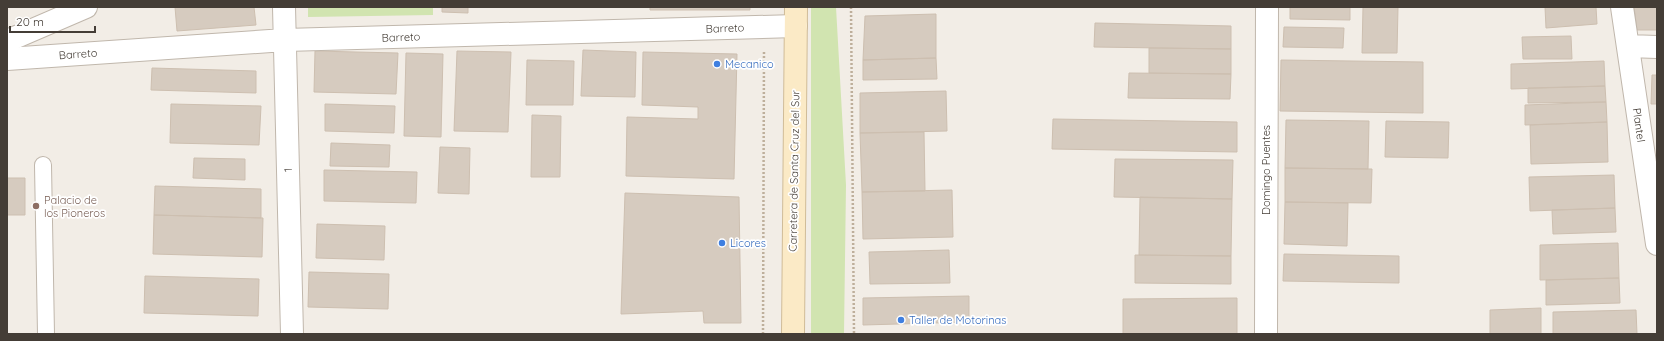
<svg xmlns="http://www.w3.org/2000/svg" width="1664" height="341" viewBox="0 0 1664 341" font-family="Quicksand,sans-serif">
<style>
.green{fill:#d1e4b0}
.building{fill:#d6cbbf;stroke:#cdbfb0}
.lines{fill:none;stroke-linecap:round;stroke-linejoin:round}
.service-casing{stroke:#c0b7ac;stroke-width:18}
.minor-casing{stroke:#c0b7ac;stroke-width:24}
.tertiary-casing{stroke:#c0b7ac;stroke-width:24}
.secondary-casing{stroke:#d0bc98;stroke-width:24}
.path{stroke:#beaf9b;stroke-width:2.5;stroke-dasharray:2 2;stroke-linecap:butt}
.service{stroke:#fff;stroke-width:16}
.minor{stroke:#fff;stroke-width:22}
.tertiary{stroke:#fff;stroke-width:22}
.secondary{stroke:#fbeac6;stroke-width:22}
.shop-dot{fill:#3f7fe0;stroke:#fff;stroke-width:1.5}
.education-dot{fill:#8d6e63;stroke:#fff;stroke-width:1.5}
.labels{text-anchor:middle;stroke-width:3.5;stroke-linejoin:round;paint-order:stroke}
.street-label{font-size:11px;fill:#443d36;stroke:#fff}
.shop-label{font-size:11px;fill:#366cbe;stroke:#fff;text-anchor:start}
.education-label{font-size:11px;fill:#785e54;stroke:#fff;text-anchor:start}
</style>
<rect width="100%" height="100%" fill="#f2ede6"/>
<path class="green" d="M 308,7 L 433,7 L 433,15 L 308,17 Z
M 811,7 L 836,7 L 846,185 L 844,334 L 811,334 Z"/>
<path class="building" d="M 175,7 L 254,7 L 256,25 L 177,31 Z
M 442,7 L 468,7 L 468,13 L 442,12 Z
M 650,7 L 750,7 L 750,10 L 650,10 Z
M 1290,7 L 1350,7 L 1350,20 L 1290,19 Z
M 1363,7 L 1398,7 L 1397,53 L 1362,53 Z
M 1545,7 L 1596,7 L 1597,24 L 1546,28 Z
M 1634,7 L 1657,7 L 1657,30 L 1637,30 Z
M 936,14 L 936,58 L 863,60 L 865,16 Z
M 1095,23 L 1231,26 L 1231,49 L 1094,47 Z
M 1284,27 L 1344,28 L 1343,48 L 1283,47 Z
M 1571,36 L 1572,59 L 1523,59 L 1522,37 Z
M 1149,48 L 1231,49 L 1231,74 L 1149,73 Z
M 583,50 L 636,52 L 635,97 L 581,96 Z
M 315,51 L 398,53 L 396,94 L 314,92 Z
M 457,51 L 511,52 L 508,132 L 454,131 Z
M 643,52 L 737,54 L 734,179 L 626,176 L 627,117 L 698,119 L 698,107 L 642,105 Z
M 406,53 L 443,54 L 441,137 L 404,136 Z
M 936,58 L 937,79 L 863,80 L 863,60 Z
M 527,60 L 574,61 L 573,105 L 526,105 Z
M 1281,60 L 1423,62 L 1423,113 L 1280,111 Z
M 1604,61 L 1605,86 L 1511,89 L 1511,64 Z
M 152,68 L 256,71 L 256,93 L 151,90 Z
M 1129,73 L 1231,74 L 1230,99 L 1128,98 Z
M 1652,75 L 1657,75 L 1657,104 L 1651,104 Z
M 1605,86 L 1606,102 L 1528,103 L 1528,88 Z
M 946,91 L 947,131 L 860,133 L 860,93 Z
M 1606,102 L 1607,122 L 1525,125 L 1525,105 Z
M 171,104 L 261,106 L 259,145 L 170,143 Z
M 325,104 L 395,106 L 394,133 L 325,131 Z
M 532,115 L 561,116 L 560,177 L 531,177 Z
M 1053,119 L 1237,122 L 1237,152 L 1052,149 Z
M 1286,120 L 1369,121 L 1368,169 L 1285,168 Z
M 1386,121 L 1449,122 L 1448,158 L 1385,157 Z
M 1607,122 L 1608,162 L 1531,164 L 1530,125 Z
M 924,132 L 925,191 L 862,192 L 860,133 Z
M 331,143 L 390,145 L 389,167 L 330,166 Z
M 440,147 L 470,148 L 469,194 L 438,193 Z
M 194,158 L 245,159 L 245,180 L 193,178 Z
M 1115,159 L 1233,160 L 1232,199 L 1114,197 Z
M 1285,168 L 1372,169 L 1371,203 L 1285,202 Z
M 324,170 L 417,172 L 416,203 L 324,201 Z
M 1614,175 L 1615,208 L 1530,211 L 1529,177 Z
M 7,178 L 25,178 L 25,215 L 7,215 Z
M 155,186 L 261,189 L 261,218 L 154,215 Z
M 952,190 L 953,237 L 863,239 L 862,192 Z
M 625,193 L 739,197 L 741,323 L 704,323 L 703,311 L 621,314 Z
M 1140,197 L 1232,199 L 1231,256 L 1139,255 Z
M 1285,202 L 1348,203 L 1347,246 L 1284,244 Z
M 1615,208 L 1616,232 L 1553,234 L 1552,210 Z
M 154,215 L 263,218 L 262,257 L 153,254 Z
M 317,224 L 385,226 L 384,260 L 316,258 Z
M 1618,243 L 1619,278 L 1540,280 L 1540,245 Z
M 949,250 L 950,283 L 870,284 L 869,252 Z
M 1284,254 L 1399,256 L 1399,283 L 1283,281 Z
M 1135,255 L 1231,256 L 1231,284 L 1135,283 Z
M 309,272 L 389,274 L 388,309 L 308,307 Z
M 145,276 L 259,279 L 258,316 L 144,313 Z
M 1619,278 L 1620,303 L 1546,305 L 1546,280 Z
M 969,296 L 969,322 L 863,325 L 863,298 Z
M 1237,298 L 1237,334 L 1123,334 L 1123,299 Z
M 1541,308 L 1541,334 L 1490,334 L 1490,310 Z
M 1636,310 L 1637,334 L 1553,334 L 1553,312 Z"/>
<g class="lines">
<g class="service-casing">
<path id="service" d="M 43,165 L 46,334"/>
</g>
<g class="minor-casing">
<path id="minor" d="M 284,7 L 292,334
M 1622,7 L 1657,244
M 1628,46 L 1657,47
M 7,59 L 285,40 L 796,26
M 1266,334 L 1267,7"/>
</g>
<g class="tertiary-casing">
<path id="tertiary" d="M 7,41 L 86,7"/>
</g>
<g class="secondary-casing">
<path id="secondary" d="M 793,334 L 796,7"/>
</g>
<path class="path" d="M 851,7 L 854,334
M 763,334 L 764,51"/>
<use href="#service" class="service"/>
<use href="#minor" class="minor"/>
<use href="#tertiary" class="tertiary"/>
<use href="#secondary" class="secondary"/>
</g>
<g class="shop-dot">
<circle cx="717" cy="64" r="4"/>
<circle cx="722" cy="243" r="4"/>
<circle cx="901" cy="320" r="4"/>
</g>
<circle class="education-dot" cx="36" cy="206" r="4"/>
<g class="labels">
<g class="street-label">
<text transform="translate(725 28) rotate(-2)" y="4">Barreto</text>
<text transform="translate(401 37) rotate(-2)" y="4">Barreto</text>
<text transform="translate(78 54) rotate(-4)" y="4">Barreto</text>
<text transform="translate(1639 125) rotate(82)" y="4">Plantel</text>
<text transform="translate(288 170) rotate(-91)" y="4">1</text>
<text transform="translate(1266 170) rotate(-90)" y="4">Domingo Puentes</text>
<text transform="translate(794 171) rotate(-89)" y="4">Carretera de Santa Cruz del Sur</text>
</g>
<g class="shop-label">
<text x="725" y="68">Mecanico</text>
<text x="730" y="247">Licores</text>
<text x="909" y="324">Taller de Motorinas</text>
</g>
<g class="education-label">
<text x="44" y="204">Palacio de<tspan x="44" dy="13">los Pioneros</tspan></text>
</g>
</g>
<rect width="1664" height="341" fill="none" stroke="#443d36" stroke-width="16"/>
<path d="M10 26v6h85v-6" fill="none" stroke="#443d36" stroke-width="2"/>
<text x="16" y="26" font-size="12" fill="#443d36" stroke="#ffffff" stroke-width="3" paint-order="stroke">20 m</text>
</svg>
